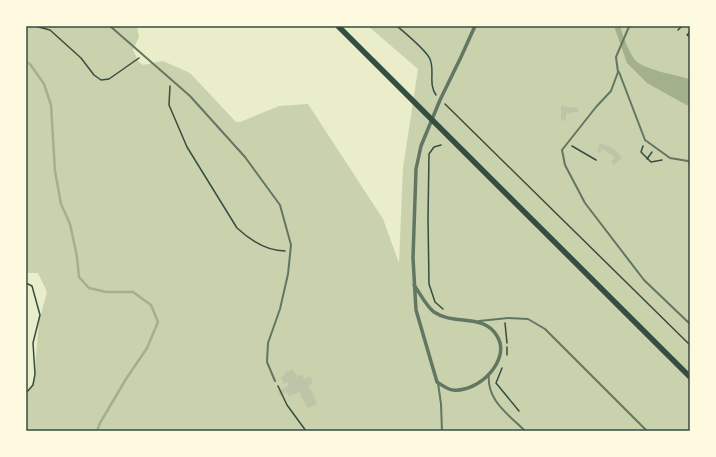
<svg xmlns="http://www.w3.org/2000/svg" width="716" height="457" viewBox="0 0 716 457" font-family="Quicksand,sans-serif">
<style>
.green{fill:#cad2ad}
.water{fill:#a3b18a}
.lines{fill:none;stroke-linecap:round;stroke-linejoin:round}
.stream{stroke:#a3b18a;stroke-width:2.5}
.building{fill:#bcc5a7}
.path{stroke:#344e41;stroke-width:1.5}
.service{stroke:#617663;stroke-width:2}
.minor{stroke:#617663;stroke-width:3.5}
.secondary{stroke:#344e41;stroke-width:5.5}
.neatline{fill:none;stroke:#344e41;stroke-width:1.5}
</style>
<rect width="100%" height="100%" fill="#e9edc9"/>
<path class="green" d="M 26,26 L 137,26 L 139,37 L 133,50 L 139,62 L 143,65 L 163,61 L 190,73 L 236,122 L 240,122 L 279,106 L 308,104 L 383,219 L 399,263 L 403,168 L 418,69 L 368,26 L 690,26 L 690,431 L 26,431 L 26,396 L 34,380 L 39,321 L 47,292 L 38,273 L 26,273 Z"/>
<path class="water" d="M 614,26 L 620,26 C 623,35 629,54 636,61 C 646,70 676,75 690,79 L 690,107 L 647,83 L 627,63 Z"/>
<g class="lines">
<path class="stream" d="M 26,62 L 30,64 L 44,84 L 51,105 L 55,171 L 61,204 L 70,224 L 77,257 L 79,277 L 89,288 L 106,292 L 133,292 L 151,305 L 158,322 L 147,348 L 126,379 L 100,423 L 97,431"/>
</g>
<path class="building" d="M 561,106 L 578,108 L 578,112 L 572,112 L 571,114 L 566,113 L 566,121 L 561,120 Z
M 600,143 L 608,146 L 616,151 L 622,158 L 614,165 L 611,161 L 615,158 L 609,153 L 602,149 L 601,153 L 597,152 Z
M 293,369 L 297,377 L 302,374 L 304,379 L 310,376 L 313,383 L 308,386 L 310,390 L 311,389 L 317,404 L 308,408 L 299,392 L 289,397 L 287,392 L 280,396 L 278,391 L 289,386 L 287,382 L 284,384 L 281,377 L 285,375 L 284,373 Z"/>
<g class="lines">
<path class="path" d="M 35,26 L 50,30 L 81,58 L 94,75 L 101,80 L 109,79 L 139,58
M 397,26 C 405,33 426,50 430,59 C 435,71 428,84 436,95
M 678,30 L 682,26
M 690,32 L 687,35 L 690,37
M 170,86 L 169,105 L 187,147 L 237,228 C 250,240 266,251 285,251
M 445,104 L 690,345
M 441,145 L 434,147 L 429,154 L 428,218 L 429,284 L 435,302 L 443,309
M 572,146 L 596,160
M 643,146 L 641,152 L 651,162 L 662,160
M 647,159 L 652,152
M 26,283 L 32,286 L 40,315 L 33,343 L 35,374 L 33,385 L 26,393
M 505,323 L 507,343
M 507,355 L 507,347
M 502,368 L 496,383 L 519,411
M 278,386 L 287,405 L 306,431"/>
<path class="service" d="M 110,26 L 190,96 L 245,157 L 280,205 L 291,245 L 288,274 L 280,309 L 268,343 L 267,362 L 275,381
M 630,26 L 628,29 L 616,57 L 618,72 L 611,91 L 596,107 L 562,150 L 565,165 L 585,203 L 644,280 L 690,324
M 619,72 L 645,140 L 670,158 L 688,161 L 690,163
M 479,321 L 508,318 L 528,319 L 545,329 L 647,431
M 489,374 C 486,400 508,414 525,431
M 438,383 L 441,404 L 442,431"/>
<path class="minor" d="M 414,285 C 420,293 426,306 434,312 C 454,326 484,313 497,336 C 512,360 478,393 453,390 C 448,390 442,385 437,382 L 416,310 L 413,258 L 416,169 L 421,146 L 440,100 L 461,57 L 475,26"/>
<path class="secondary" d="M 338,26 L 690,377"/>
</g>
<rect width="716" height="457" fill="none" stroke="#fefae0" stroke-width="54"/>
<rect x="27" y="27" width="662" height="403" class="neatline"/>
</svg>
